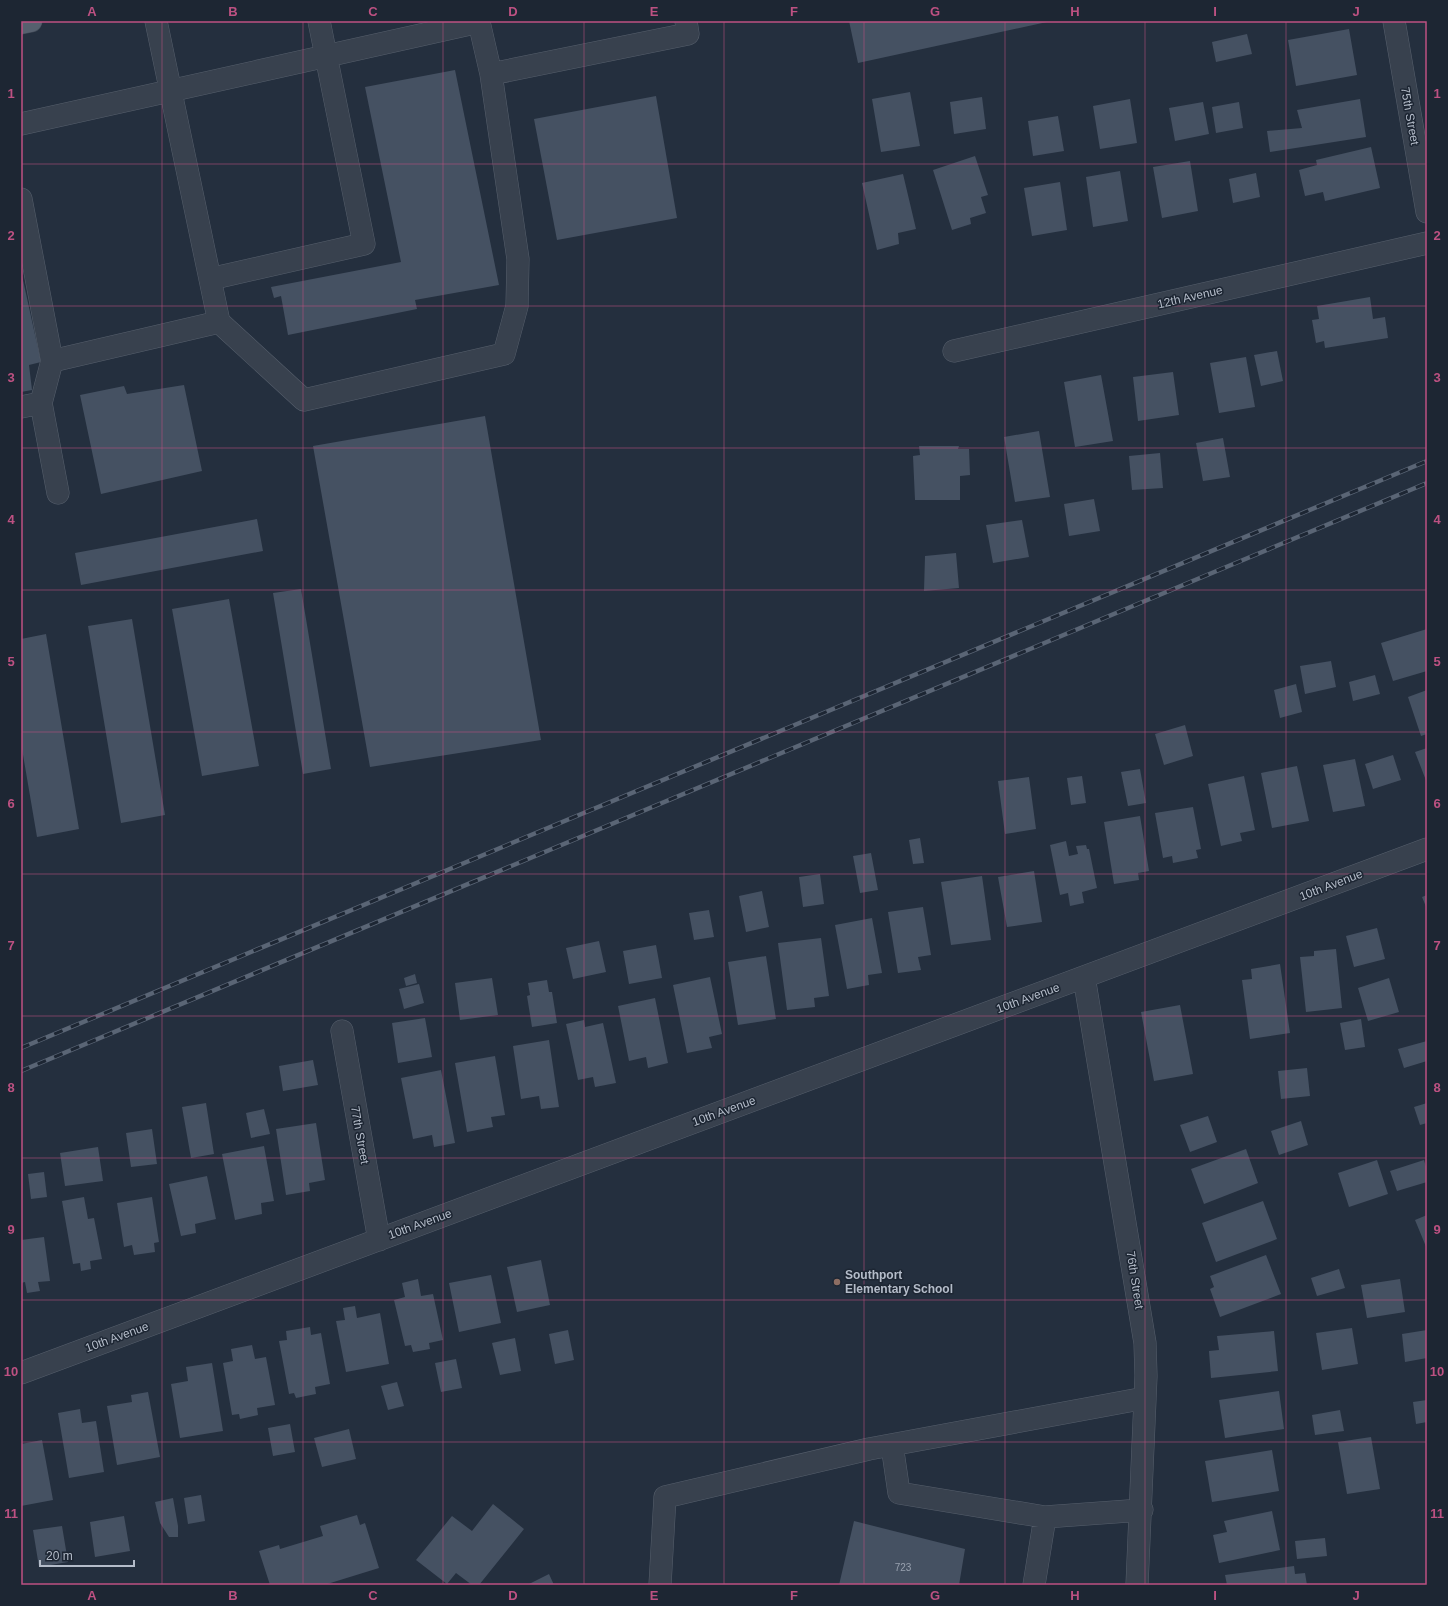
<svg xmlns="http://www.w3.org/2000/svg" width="1448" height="1606" viewBox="0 0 1448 1606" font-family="Arial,sans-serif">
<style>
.building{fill:#455162}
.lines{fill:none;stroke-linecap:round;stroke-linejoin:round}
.minor-casing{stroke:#565f6c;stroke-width:23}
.major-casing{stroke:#414a57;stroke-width:23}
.minor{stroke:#38414e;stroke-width:22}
.major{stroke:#56606e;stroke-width:22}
.rail-casing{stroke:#5a6575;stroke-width:4.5}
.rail{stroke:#1d2633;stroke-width:3;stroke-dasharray:9;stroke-linecap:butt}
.grid{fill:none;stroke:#bd5182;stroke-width:1;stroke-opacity:0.55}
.education-dot{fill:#8d6e63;stroke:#1d2633;stroke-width:1.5}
.labels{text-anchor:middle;stroke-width:3;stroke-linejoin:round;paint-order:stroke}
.number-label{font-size:10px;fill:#98a1af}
.street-label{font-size:12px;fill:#b4bcc9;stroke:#1d2633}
.poi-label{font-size:12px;font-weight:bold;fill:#b4bcc9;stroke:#1d2633;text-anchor:start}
.neatline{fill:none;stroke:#bd5182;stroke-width:1.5}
.grid-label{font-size:13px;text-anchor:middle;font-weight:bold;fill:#bd5182}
</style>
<rect width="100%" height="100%" fill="#242f3e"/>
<path class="building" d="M 849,21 L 1047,21 L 1047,22 L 858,63 Z
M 1349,29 L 1357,75 L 1296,86 L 1288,40 Z
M 1247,34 L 1252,54 L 1216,62 L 1212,42 Z
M 455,70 L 499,285 L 415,300 L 417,309 L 288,335 L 281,296 L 274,298 L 271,287 L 401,262 L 365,87 Z
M 910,92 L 920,146 L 881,152 L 872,99 Z
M 656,96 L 677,218 L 557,240 L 534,119 Z
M 982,97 L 986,129 L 954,134 L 950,102 Z
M 1130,99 L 1137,143 L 1100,149 L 1093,106 Z
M 1360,99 L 1366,137 L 1270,152 L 1267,131 L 1302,128 L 1297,110 Z
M 1203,102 L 1209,134 L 1175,141 L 1169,108 Z
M 1239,102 L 1243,128 L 1216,133 L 1212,107 Z
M 1058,116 L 1064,151 L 1033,156 L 1028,121 Z
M 1371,147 L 1380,188 L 1325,201 L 1323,192 L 1305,196 L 1299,170 L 1317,165 L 1316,160 Z
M 975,156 L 988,195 L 981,197 L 986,213 L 970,218 L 971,224 L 952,230 L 933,170 Z
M 1190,161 L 1198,211 L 1162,218 L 1153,167 Z
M 1120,171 L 1128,221 L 1093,227 L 1086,177 Z
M 1256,173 L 1260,197 L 1233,203 L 1229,179 Z
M 903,174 L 916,229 L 898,233 L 899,244 L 877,250 L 862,183 Z
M 1060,182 L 1067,230 L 1032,236 L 1024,188 Z
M 21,271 L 41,362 L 29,365 L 32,390 L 21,392 Z
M 1370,297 L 1373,319 L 1385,317 L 1388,338 L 1325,348 L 1324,341 L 1316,343 L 1312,320 L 1319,319 L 1317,306 Z
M 1277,351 L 1283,381 L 1261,386 L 1254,355 Z
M 1246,357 L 1255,407 L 1219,413 L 1210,363 Z
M 1173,372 L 1179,415 L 1138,421 L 1133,377 Z
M 1101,375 L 1113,441 L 1075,447 L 1064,382 Z
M 184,385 L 202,471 L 101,494 L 80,395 L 124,386 L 127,394 Z
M 485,416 L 541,740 L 370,767 L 313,446 Z
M 1039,431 L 1050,497 L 1015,502 L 1004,437 Z
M 1223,438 L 1230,477 L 1203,481 L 1196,443 Z
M 919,446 L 959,446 L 958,449 L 969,449 L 970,475 L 960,476 L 960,500 L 915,500 L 913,456 L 920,455 Z
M 1160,453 L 1163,488 L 1132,490 L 1129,456 Z
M 1094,499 L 1100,531 L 1069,536 L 1064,504 Z
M 257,519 L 263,551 L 81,585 L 75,553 Z
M 1022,520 L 1029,557 L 993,563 L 986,525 Z
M 956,553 L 959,588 L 924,591 L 925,556 Z
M 301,589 L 331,769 L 303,774 L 273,593 Z
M 229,599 L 259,766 L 202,776 L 172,609 Z
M 132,619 L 165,815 L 121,823 L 88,626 Z
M 1427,629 L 1427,671 L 1393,681 L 1381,643 Z
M 46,634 L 79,829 L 37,837 L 21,743 L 21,639 Z
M 1331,661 L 1336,687 L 1305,694 L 1300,666 Z
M 1375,675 L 1380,694 L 1353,701 L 1349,682 Z
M 1296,684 L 1302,712 L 1280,718 L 1274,690 Z
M 1427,690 L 1427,734 L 1421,736 L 1408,697 Z
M 1185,725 L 1193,756 L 1164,765 L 1155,734 Z
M 1427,748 L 1427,783 L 1415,752 Z
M 1393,755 L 1401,780 L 1373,789 L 1365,764 Z
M 1355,759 L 1365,806 L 1333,812 L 1323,765 Z
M 1297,766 L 1309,821 L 1272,828 L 1261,773 Z
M 1140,769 L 1146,803 L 1128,806 L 1121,772 Z
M 1082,776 L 1086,803 L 1071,805 L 1067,778 Z
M 1244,776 L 1255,830 L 1240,833 L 1242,841 L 1221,846 L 1208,784 Z
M 1029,777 L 1036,829 L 1005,834 L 998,781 Z
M 1193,807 L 1201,849 L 1196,850 L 1198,858 L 1173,863 L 1172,856 L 1163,858 L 1155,813 Z
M 1140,816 L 1149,871 L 1138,873 L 1139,880 L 1114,884 L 1104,822 Z
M 920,838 L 924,863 L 913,864 L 909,840 Z
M 1066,841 L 1069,856 L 1078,854 L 1076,846 L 1086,845 L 1087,849 L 1089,849 L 1097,888 L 1082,892 L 1084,903 L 1070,906 L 1068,893 L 1060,895 L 1050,845 Z
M 871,853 L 878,890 L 860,893 L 853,856 Z
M 1034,871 L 1042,922 L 1007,927 L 998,877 Z
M 820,874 L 824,904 L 803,907 L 799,877 Z
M 982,876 L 991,940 L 951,945 L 941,882 Z
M 762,891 L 769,927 L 746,932 L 739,896 Z
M 1427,895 L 1427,909 L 1422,897 Z
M 923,907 L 931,955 L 918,957 L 921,970 L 898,973 L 888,912 Z
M 709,910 L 714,937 L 694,940 L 689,913 Z
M 872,918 L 882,973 L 868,975 L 869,985 L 847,989 L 835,925 Z
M 1377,928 L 1385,959 L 1354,967 L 1346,936 Z
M 821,938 L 829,996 L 814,998 L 815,1007 L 787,1010 L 778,943 Z
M 599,941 L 606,972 L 573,979 L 566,948 Z
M 656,945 L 662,978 L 629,984 L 623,951 Z
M 1336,949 L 1342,1008 L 1306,1012 L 1300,957 L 1314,956 L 1314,951 Z
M 766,956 L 776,1019 L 738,1025 L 728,962 Z
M 1280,964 L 1290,1033 L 1250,1039 L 1242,980 L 1252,979 L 1251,969 Z
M 415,974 L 417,983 L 406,986 L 404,978 Z
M 710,977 L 722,1034 L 709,1037 L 712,1048 L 687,1053 L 673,985 Z
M 492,978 L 498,1015 L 460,1020 L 455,983 Z
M 1389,978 L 1399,1012 L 1368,1021 L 1358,988 Z
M 547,980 L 549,992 L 552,992 L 557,1023 L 532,1027 L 527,996 L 530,995 L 528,983 Z
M 419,984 L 424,1003 L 404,1009 L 399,989 Z
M 655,998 L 668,1063 L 648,1068 L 646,1057 L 629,1061 L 618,1006 Z
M 1180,1005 L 1193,1074 L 1154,1081 L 1141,1012 Z
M 425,1018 L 432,1057 L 398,1063 L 392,1023 Z
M 1361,1019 L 1365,1047 L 1345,1050 L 1340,1023 Z
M 584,1020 L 585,1027 L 603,1023 L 616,1083 L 595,1087 L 593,1077 L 578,1080 L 566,1024 Z
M 549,1040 L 559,1107 L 541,1109 L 539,1096 L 521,1099 L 513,1046 Z
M 1427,1041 L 1427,1061 L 1404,1068 L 1398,1049 Z
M 495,1056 L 505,1115 L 491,1117 L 493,1127 L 467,1132 L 455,1063 Z
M 313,1060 L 318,1085 L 283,1091 L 279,1066 Z
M 1307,1068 L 1310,1096 L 1281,1099 L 1278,1071 Z
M 441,1070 L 455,1143 L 434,1147 L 432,1135 L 413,1139 L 401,1078 Z
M 206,1103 L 214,1154 L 191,1158 L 182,1107 Z
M 1427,1103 L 1427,1123 L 1420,1125 L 1414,1107 Z
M 264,1109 L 270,1134 L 251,1138 L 246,1113 Z
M 1208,1116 L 1217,1142 L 1190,1152 L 1180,1125 Z
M 1301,1121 L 1308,1145 L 1279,1155 L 1271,1131 Z
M 316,1123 L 325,1180 L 309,1183 L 310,1191 L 286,1195 L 276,1129 Z
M 152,1129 L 157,1164 L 131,1167 L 126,1133 Z
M 264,1146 L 274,1201 L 261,1203 L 262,1214 L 235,1220 L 222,1154 Z
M 98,1147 L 103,1181 L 65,1186 L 60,1153 Z
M 1246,1149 L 1258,1183 L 1204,1204 L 1191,1169 Z
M 1377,1160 L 1388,1194 L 1349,1207 L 1338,1173 Z
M 1424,1160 L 1427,1170 L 1427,1182 L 1397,1191 L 1390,1171 Z
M 44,1172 L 47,1197 L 31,1199 L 28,1174 Z
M 207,1176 L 216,1219 L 195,1224 L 196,1233 L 181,1236 L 169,1184 Z
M 84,1197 L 88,1219 L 94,1218 L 102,1259 L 90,1261 L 91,1269 L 81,1271 L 80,1263 L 73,1264 L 62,1201 Z
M 152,1197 L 159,1242 L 154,1243 L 155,1252 L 134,1255 L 132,1245 L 124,1247 L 117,1203 Z
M 1263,1201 L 1277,1239 L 1216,1262 L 1202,1223 Z
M 1427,1215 L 1427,1249 L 1415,1220 Z
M 44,1237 L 50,1281 L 38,1282 L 40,1291 L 27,1293 L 25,1282 L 21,1283 L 21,1240 Z
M 1266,1255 L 1281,1294 L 1220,1317 L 1210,1289 L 1214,1287 L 1210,1276 Z
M 541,1260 L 550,1305 L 517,1312 L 507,1267 Z
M 1339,1269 L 1345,1288 L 1317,1296 L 1311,1278 Z
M 491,1275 L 501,1323 L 459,1332 L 449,1283 Z
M 418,1279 L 421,1296 L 433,1294 L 443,1340 L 429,1343 L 430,1349 L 413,1352 L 411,1345 L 405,1346 L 394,1300 L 405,1297 L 402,1283 Z
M 1400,1279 L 1405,1312 L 1367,1318 L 1361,1285 Z
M 355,1306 L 357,1318 L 380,1313 L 389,1364 L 346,1372 L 336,1321 L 345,1320 L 343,1308 Z
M 310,1327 L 311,1335 L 321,1333 L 330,1384 L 315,1387 L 316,1394 L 296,1398 L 294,1393 L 289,1394 L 279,1341 L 287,1340 L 286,1331 Z
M 1352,1328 L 1358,1364 L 1322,1370 L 1316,1333 Z
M 568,1330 L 574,1360 L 555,1364 L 549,1334 Z
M 1427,1330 L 1427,1358 L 1405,1362 L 1402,1334 Z
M 1274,1331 L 1278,1371 L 1211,1378 L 1209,1351 L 1219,1350 L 1217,1336 Z
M 515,1338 L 521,1371 L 500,1375 L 492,1343 Z
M 252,1345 L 255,1359 L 266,1357 L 275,1405 L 257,1408 L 258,1415 L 240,1419 L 239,1414 L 232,1415 L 223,1363 L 233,1361 L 231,1349 Z
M 456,1359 L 462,1388 L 441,1392 L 435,1363 Z
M 212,1363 L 223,1431 L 180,1438 L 171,1384 L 188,1381 L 186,1367 Z
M 397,1382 L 404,1406 L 388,1410 L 381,1386 Z
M 1279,1391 L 1284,1429 L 1225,1438 L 1219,1400 Z
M 148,1392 L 160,1457 L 117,1465 L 107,1406 L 132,1402 L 131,1395 Z
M 1427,1400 L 1427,1422 L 1416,1424 L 1413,1402 Z
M 80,1409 L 82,1423 L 96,1421 L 104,1472 L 69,1478 L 58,1413 Z
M 1340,1410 L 1344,1431 L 1315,1435 L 1312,1415 Z
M 290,1424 L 295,1452 L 273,1456 L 268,1428 Z
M 349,1429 L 356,1459 L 322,1467 L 314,1438 Z
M 1371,1437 L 1380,1489 L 1347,1494 L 1338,1442 Z
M 42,1440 L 53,1500 L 21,1506 L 21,1444 Z
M 1272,1450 L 1279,1491 L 1212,1502 L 1205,1461 Z
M 201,1495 L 205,1521 L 188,1524 L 184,1498 Z
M 173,1498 L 178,1526 L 178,1537 L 169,1537 L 160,1523 L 155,1502 Z
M 493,1504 L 524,1529 L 479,1585 L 472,1585 L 456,1573 L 447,1584 L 416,1560 L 452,1516 L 472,1531 Z
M 1272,1511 L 1280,1550 L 1219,1563 L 1213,1535 L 1227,1532 L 1224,1521 Z
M 357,1515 L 360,1525 L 365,1523 L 379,1568 L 324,1585 L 270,1585 L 259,1551 L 279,1545 L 280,1549 L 323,1536 L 320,1526 Z
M 124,1516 L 130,1551 L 95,1557 L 90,1522 Z
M 854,1521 L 965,1549 L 959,1585 L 839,1585 Z
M 62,1526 L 68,1562 L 39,1567 L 33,1530 Z
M 1325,1538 L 1327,1556 L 1297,1559 L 1295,1541 Z
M 1294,1566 L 1295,1574 L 1305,1573 L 1307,1585 L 1227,1585 L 1225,1575 Z
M 549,1574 L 554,1585 L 527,1585 Z"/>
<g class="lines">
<g class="minor-casing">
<path id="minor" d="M 156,21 L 210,279
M 1394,21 L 1427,212
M 21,124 L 479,22 L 491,74 L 688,34 L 686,21
M 21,199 L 52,361 L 219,322 L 210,279 L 364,244 L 319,21
M 219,322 L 304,400 L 504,354 L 517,306 L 518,259 L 491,74
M 954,351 L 1427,243
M 52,361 L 41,403 L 58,493
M 21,407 L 41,403
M 1084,977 L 1145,1343 L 1146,1376 L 1137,1585
M 342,1031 L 379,1240
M 21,1373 L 1427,849
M 892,1445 L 899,1493 L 1045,1517
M 660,1585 L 665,1497 L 869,1449 L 1145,1398
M 1034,1585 L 1045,1517 L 1142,1510"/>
</g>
<g class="major-casing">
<path id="major" d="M 21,23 L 31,21"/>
</g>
<use href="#minor" class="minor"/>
<use href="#major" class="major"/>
<g class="rail-casing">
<path id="rail" d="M 21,1048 L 1427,461
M 21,1071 L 1427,483"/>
</g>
<use href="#rail" class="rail"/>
</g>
<path class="grid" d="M 162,21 L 162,1585M 303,21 L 303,1585M 443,21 L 443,1585M 584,21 L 584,1585M 724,21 L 724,1585M 864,21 L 864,1585M 1005,21 L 1005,1585M 1145,21 L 1145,1585M 1286,21 L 1286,1585M 21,164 L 1427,164M 21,306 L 1427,306M 21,448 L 1427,448M 21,590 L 1427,590M 21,732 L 1427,732M 21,874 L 1427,874M 21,1016 L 1427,1016M 21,1158 L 1427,1158M 21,1300 L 1427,1300M 21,1442 L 1427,1442"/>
<circle class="education-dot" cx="837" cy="1282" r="4"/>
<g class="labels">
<g class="number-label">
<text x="903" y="1571">723</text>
</g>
<g class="street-label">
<text transform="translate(1410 116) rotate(80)" y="4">75th Street</text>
<text transform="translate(1190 297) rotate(-13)" y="4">12th Avenue</text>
<text transform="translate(1331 885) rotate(-21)" y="4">10th Avenue</text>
<text transform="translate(1028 998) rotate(-20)" y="4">10th Avenue</text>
<text transform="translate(724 1111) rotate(-20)" y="4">10th Avenue</text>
<text transform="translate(360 1135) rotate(80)" y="4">77th Street</text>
<text transform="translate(420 1224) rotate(-20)" y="4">10th Avenue</text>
<text transform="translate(1135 1280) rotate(81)" y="4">76th Street</text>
<text transform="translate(117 1337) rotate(-20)" y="4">10th Avenue</text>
</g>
<g class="poi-label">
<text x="845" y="1279">Southport<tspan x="845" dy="14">Elementary School</tspan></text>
</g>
</g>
<rect width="1448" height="1606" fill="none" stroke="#1d2633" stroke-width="44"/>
<path d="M40 1560v6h94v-6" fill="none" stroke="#b4bcc9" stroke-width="2"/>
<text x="46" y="1560" font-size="12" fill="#b4bcc9" stroke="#1d2633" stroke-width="3" paint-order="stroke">20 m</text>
<rect x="22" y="22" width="1404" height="1562" class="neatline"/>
<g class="grid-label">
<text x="92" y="16">A</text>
<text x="233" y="16">B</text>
<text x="373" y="16">C</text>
<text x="513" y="16">D</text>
<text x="654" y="16">E</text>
<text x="794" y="16">F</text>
<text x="935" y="16">G</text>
<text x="1075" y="16">H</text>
<text x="1215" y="16">I</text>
<text x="1356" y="16">J</text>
<text x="11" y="98">1</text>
<text x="1437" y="98">1</text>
<text x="11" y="240">2</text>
<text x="1437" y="240">2</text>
<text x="11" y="382">3</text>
<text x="1437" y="382">3</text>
<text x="11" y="524">4</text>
<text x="1437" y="524">4</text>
<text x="11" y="666">5</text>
<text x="1437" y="666">5</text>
<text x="11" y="808">6</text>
<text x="1437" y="808">6</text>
<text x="11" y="950">7</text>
<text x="1437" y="950">7</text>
<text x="11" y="1092">8</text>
<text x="1437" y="1092">8</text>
<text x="11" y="1234">9</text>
<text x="1437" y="1234">9</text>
<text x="11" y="1376">10</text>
<text x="1437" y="1376">10</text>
<text x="11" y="1518">11</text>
<text x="1437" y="1518">11</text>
<text x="92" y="1600">A</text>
<text x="233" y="1600">B</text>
<text x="373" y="1600">C</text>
<text x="513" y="1600">D</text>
<text x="654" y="1600">E</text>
<text x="794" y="1600">F</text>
<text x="935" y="1600">G</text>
<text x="1075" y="1600">H</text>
<text x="1215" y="1600">I</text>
<text x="1356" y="1600">J</text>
</g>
</svg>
